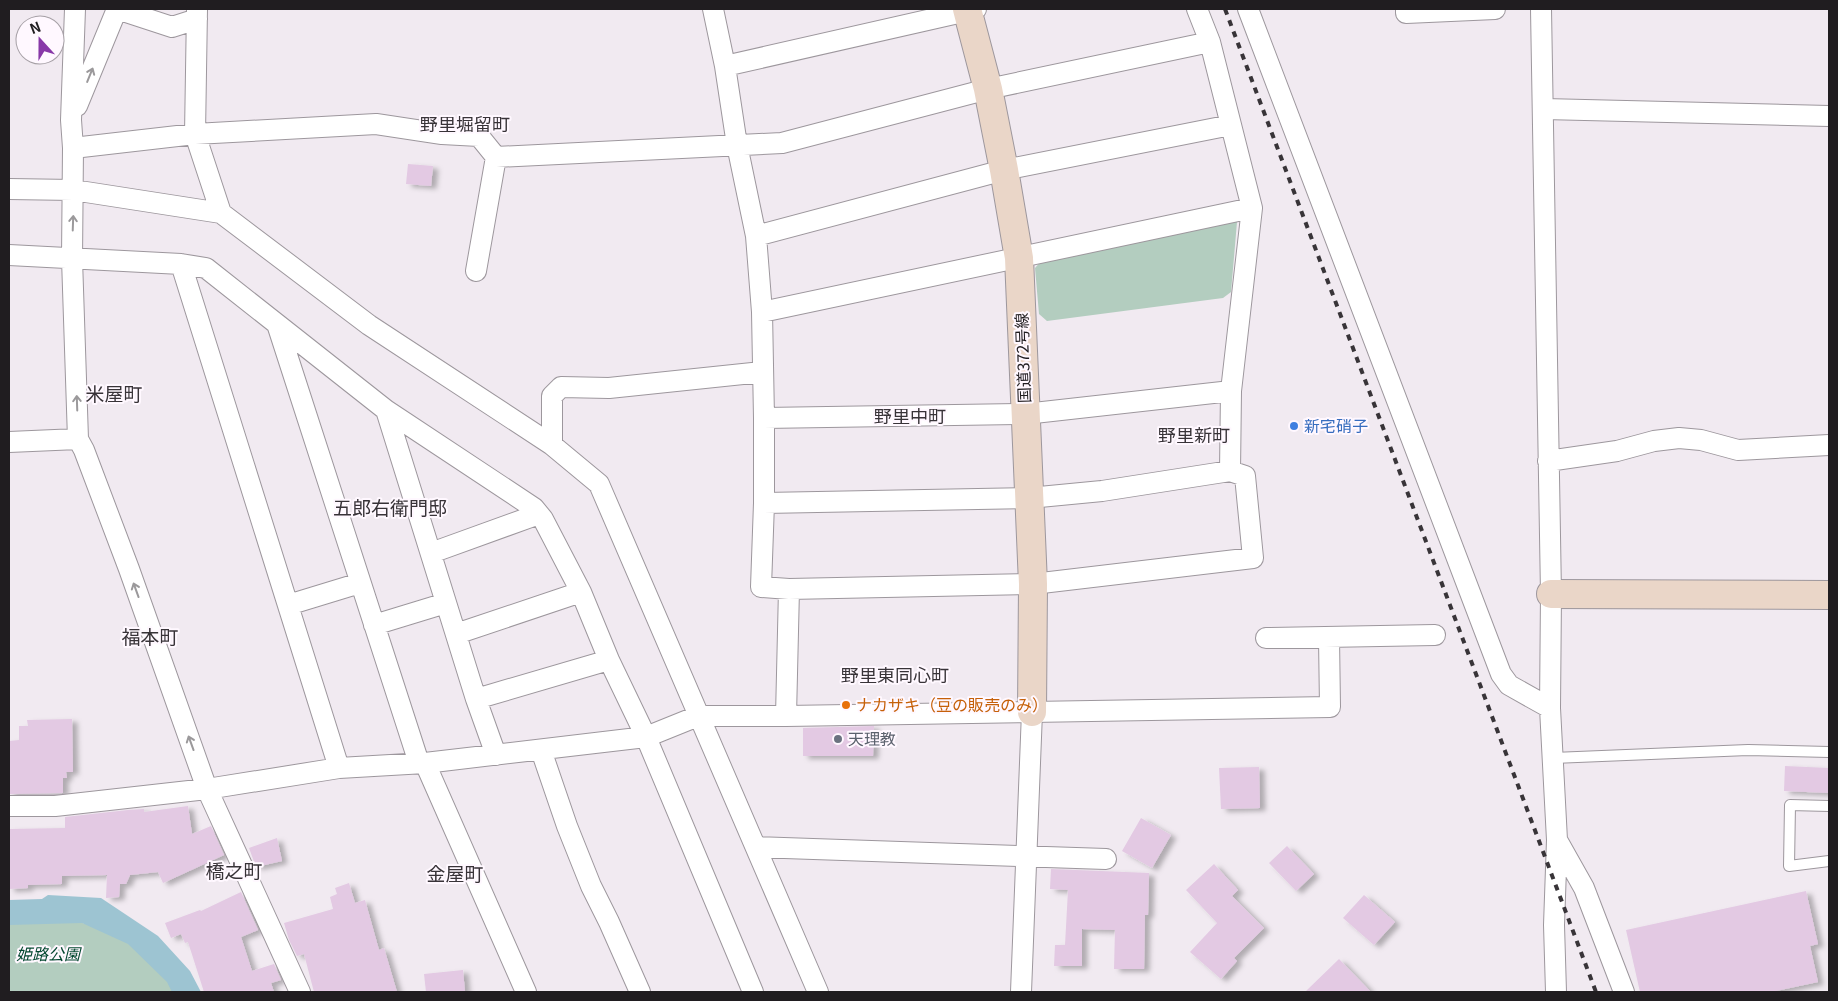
<svg xmlns="http://www.w3.org/2000/svg" width="1838" height="1001" viewBox="0 0 1838 1001" font-family="Georgia,'Noto Sans JP',serif">
<style>
.green{fill:#b3cdbf}
.water{fill:#9dc4d2}
.building{fill:#e3c9e3;filter:url(#shadow)}
.lines{fill:none;stroke-linecap:round;stroke-linejoin:round}
.lane-casing{stroke:#9d979d;stroke-width:12}
.street-casing{stroke:#9d979d;stroke-width:22}
.secondary-casing{stroke:#9d979d;stroke-width:30}
.lane{stroke:#fff;stroke-width:10}
.street{stroke:#fff;stroke-width:20}
.secondary{stroke:#ead6c8;stroke-width:28}
.rail{stroke:#383438;stroke-width:4;stroke-dasharray:6 6;stroke-linecap:butt}
.oneway{stroke:#9b999b}
.shop-dot{fill:#3f7fe0;stroke:#fff8ff;stroke-width:2}
.food-dot{fill:#e8710a;stroke:#fff8ff;stroke-width:2}
.worship-dot{fill:#6b7280;stroke:#fff8ff;stroke-width:2}
.labels{text-anchor:middle;stroke-width:4;stroke-linejoin:round;paint-order:stroke}
.street-label{font-size:16px;fill:#201d20;stroke:#fff8ff}
.shop-label{font-size:16px;fill:#366cbe;stroke:#fff8ff;text-anchor:start}
.food-label{font-size:16px;fill:#c56008;stroke:#fff8ff;text-anchor:start}
.worship-label{font-size:16px;fill:#5b616d;stroke:#fff8ff;text-anchor:start}
.park-label{font-size:16px;font-style:italic;fill:#044830;stroke:#fff8ff}
.neighbourhood-label{font-size:18px;fill:#383338;stroke:#fff8ff}
.quarter-label{font-size:19px;fill:#383338;stroke:#fff8ff}
</style>
<defs>
<filter id="shadow"><feDropShadow dx="5.5" dy="3" stdDeviation="2.5" flood-color="#0004"/></filter>
</defs>
<rect width="100%" height="100%" fill="#f1eaf1"/>
<path class="green" d="M 1230,215 L 1237,222 L 1231,292 L 1223,298 L 1047,321 L 1039,314 L 1035,268 L 1043,259 Z
M 29,909 L 132,936 L 183,992 L 9,992 L 9,914 Z"/>
<path class="water" d="M 48,895 L 101,898 L 158,936 L 190,971 L 201,992 L 172,992 L 167,982 L 128,944 L 82,923 L 9,925 L 9,900 L 42,899 Z"/>
<path class="building" d="M 408,164 L 433,166 L 431,186 L 406,184 Z
M 72,719 L 73,772 L 66,772 L 67,778 L 63,778 L 63,793 L 9,794 L 9,741 L 19,740 L 19,726 L 28,726 L 27,720 Z
M 874,726 L 873,756 L 803,756 L 803,728 Z
M 1785,766 L 1829,768 L 1829,793 L 1784,791 Z
M 1259,767 L 1260,808 L 1221,809 L 1219,768 Z
M 188,806 L 192,834 L 211,826 L 224,855 L 163,883 L 158,872 L 130,875 L 126,884 L 120,884 L 119,897 L 106,898 L 107,875 L 62,876 L 62,884 L 28,885 L 28,888 L 9,889 L 9,829 L 65,828 L 65,817 L 128,810 L 144,809 L 144,812 Z
M 1141,818 L 1171,835 L 1152,868 L 1122,851 Z
M 277,838 L 282,861 L 256,867 L 249,848 Z
M 1287,846 L 1314,874 L 1296,891 L 1269,863 Z
M 1214,864 L 1238,890 L 1232,896 L 1264,928 L 1234,958 L 1237,961 L 1221,979 L 1190,952 L 1217,923 L 1186,890 Z
M 1051,869 L 1149,873 L 1148,915 L 1145,915 L 1144,969 L 1114,969 L 1115,930 L 1082,929 L 1082,966 L 1054,966 L 1055,945 L 1065,945 L 1068,890 L 1050,889 Z
M 349,883 L 355,903 L 365,900 L 379,950 L 384,948 L 397,992 L 314,992 L 304,954 L 297,956 L 289,940 L 284,923 L 333,909 L 330,897 L 337,894 L 335,888 Z
M 1806,891 L 1818,944 L 1810,946 L 1818,982 L 1771,992 L 1640,992 L 1626,930 Z
M 241,892 L 258,930 L 241,937 L 252,971 L 274,964 L 281,980 L 271,983 L 274,992 L 204,992 L 188,942 L 185,943 L 181,934 L 171,938 L 165,923 L 200,910 L 201,911 Z
M 1364,895 L 1395,922 L 1374,945 L 1343,918 Z
M 1339,959 L 1371,992 L 1305,992 Z
M 463,970 L 465,992 L 426,992 L 424,974 Z"/>
<g class="lines">
<g class="lane-casing">
<path id="lane" d="M 1553,758 L 1748,750 L 1829,752
M 1829,806 L 1790,805 L 1789,866 L 1829,861"/>
</g>
<g class="street-casing">
<path id="street" d="M 75,9 L 71,120 L 73,148 L 72,259 L 78,439 L 84,450 L 129,569 L 207,789 L 300,992
M 197,9 L 195,134 L 221,213
M 713,9 L 725,66 L 737,145 L 756,236 L 762,312 L 764,418 L 764,503 L 761,587 L 789,589 L 1033,584 L 1253,558 L 1245,476 L 1230,471 L 1231,391 L 1252,208 L 1210,42 L 1197,9
M 1248,9 L 1501,674 L 1509,685 L 1550,708
M 1406,9 L 1406,13 L 1495,9
M 1541,9 L 1551,594 L 1550,708 L 1557,840 L 1554,925 L 1556,992
M 725,66 L 976,9
M 77,106 L 117,9 L 172,27 L 197,19
M 1544,109 L 1829,116
M 73,148 L 195,134 L 376,124 L 442,134 L 479,136 L 496,157 L 476,271
M 496,157 L 782,143 L 988,89 L 1210,42
M 9,189 L 73,190 L 221,213 L 369,325 L 552,445 L 599,484 L 818,992
M 756,236 L 1004,170 L 1231,125
M 9,255 L 181,264 L 206,268 L 386,410 L 534,508 L 543,519 L 581,592 L 609,660 L 646,737 L 753,992
M 181,264 L 339,768
M 762,312 L 1252,208
M 277,324 L 419,763
M 386,410 L 476,699 L 496,755
M 764,418 L 1025,414 L 1231,391
M 9,442 L 78,439
M 552,445 L 552,396 L 561,387 L 609,388 L 762,372
M 1548,461 L 1617,451 L 1654,441 L 1679,438 L 1701,440 L 1738,450 L 1829,445
M 764,503 L 1029,498 L 1102,491 L 1230,471
M 431,553 L 539,514
M 288,605 L 360,583
M 374,625 L 446,603
M 456,634 L 581,592
M 1266,638 L 1435,635
M 476,699 L 609,660
M 786,716 L 789,589
M 541,750 L 567,826 L 591,886 L 609,922 L 640,992
M 425,763 L 526,992
M 9,806 L 55,806 L 207,789 L 339,768 L 425,763 L 646,737 L 698,716 L 786,716 L 1330,707 L 1329,638
M 1557,840 L 1584,888 L 1624,992
M 756,847 L 1106,859
M 1021,992 L 1032,712"/>
</g>
<g class="secondary-casing">
<path id="secondary" d="M 967,9 L 988,89 L 1004,170 L 1019,258 L 1033,584 L 1032,712
M 1551,594 L 1829,595"/>
</g>
<use href="#lane" class="lane"/>
<use href="#street" class="street"/>
<use href="#secondary" class="secondary"/>
<path class="rail" d="M 1225,9 L 1596,992"/>
</g>
<defs><path id="oneway-shaft" d="M-6 0H5M1.5-3L5.5 0L1.5 3" fill="none" stroke-width="1.6" stroke-linecap="round" stroke-linejoin="round" transform="scale(1.25)"/></defs>
<g class="oneway">
<use href="#oneway-shaft" transform="translate(90 75) rotate(-68)"/>
<use href="#oneway-shaft" transform="translate(73 223) rotate(-88)"/>
<use href="#oneway-shaft" transform="translate(77 403) rotate(-92)"/>
<use href="#oneway-shaft" transform="translate(136 590) rotate(-110)"/>
<use href="#oneway-shaft" transform="translate(191 743) rotate(-110)"/>
</g>
<circle class="shop-dot" cx="1294" cy="426" r="5"/>
<circle class="food-dot" cx="846" cy="705" r="5"/>
<circle class="worship-dot" cx="838" cy="739" r="5"/>
<g class="labels">
<g class="street-label">
<text transform="translate(1023 358) rotate(-92)" y="6">国道372号線</text>
</g>
<g class="shop-label">
<text x="1304" y="432">新宅硝子</text>
</g>
<g class="food-label">
<text x="856" y="711">ナカザキ（豆の販売のみ）</text>
</g>
<g class="worship-label">
<text x="848" y="745">天理教</text>
</g>
<g class="park-label">
<text x="48" y="960">姫路公園</text>
</g>
<g class="neighbourhood-label">
<text x="465" y="131">野里堀留町</text>
<text x="910" y="423">野里中町</text>
<text x="1194" y="442">野里新町</text>
<text x="895" y="682">野里東同心町</text>
</g>
<g class="quarter-label">
<text x="114" y="401">米屋町</text>
<text x="390" y="515">五郎右衛門邸</text>
<text x="150" y="644">福本町</text>
<text x="234" y="878">橋之町</text>
<text x="455" y="881">金屋町</text>
</g>
</g>
<rect width="1838" height="1001" fill="none" stroke="#201d20" stroke-width="20"/>
<g transform="translate(40 40) rotate(339)"><circle r="24" fill="#fff8ff" stroke="#a6a0a6"/>
<path d="M0-4L9 19L0 12L-9 19Z" fill="#8838a8"/>
<text y="-8" font-size="14" font-weight="bold" text-anchor="middle" fill="#201d20">N</text>
</g>
</svg>
